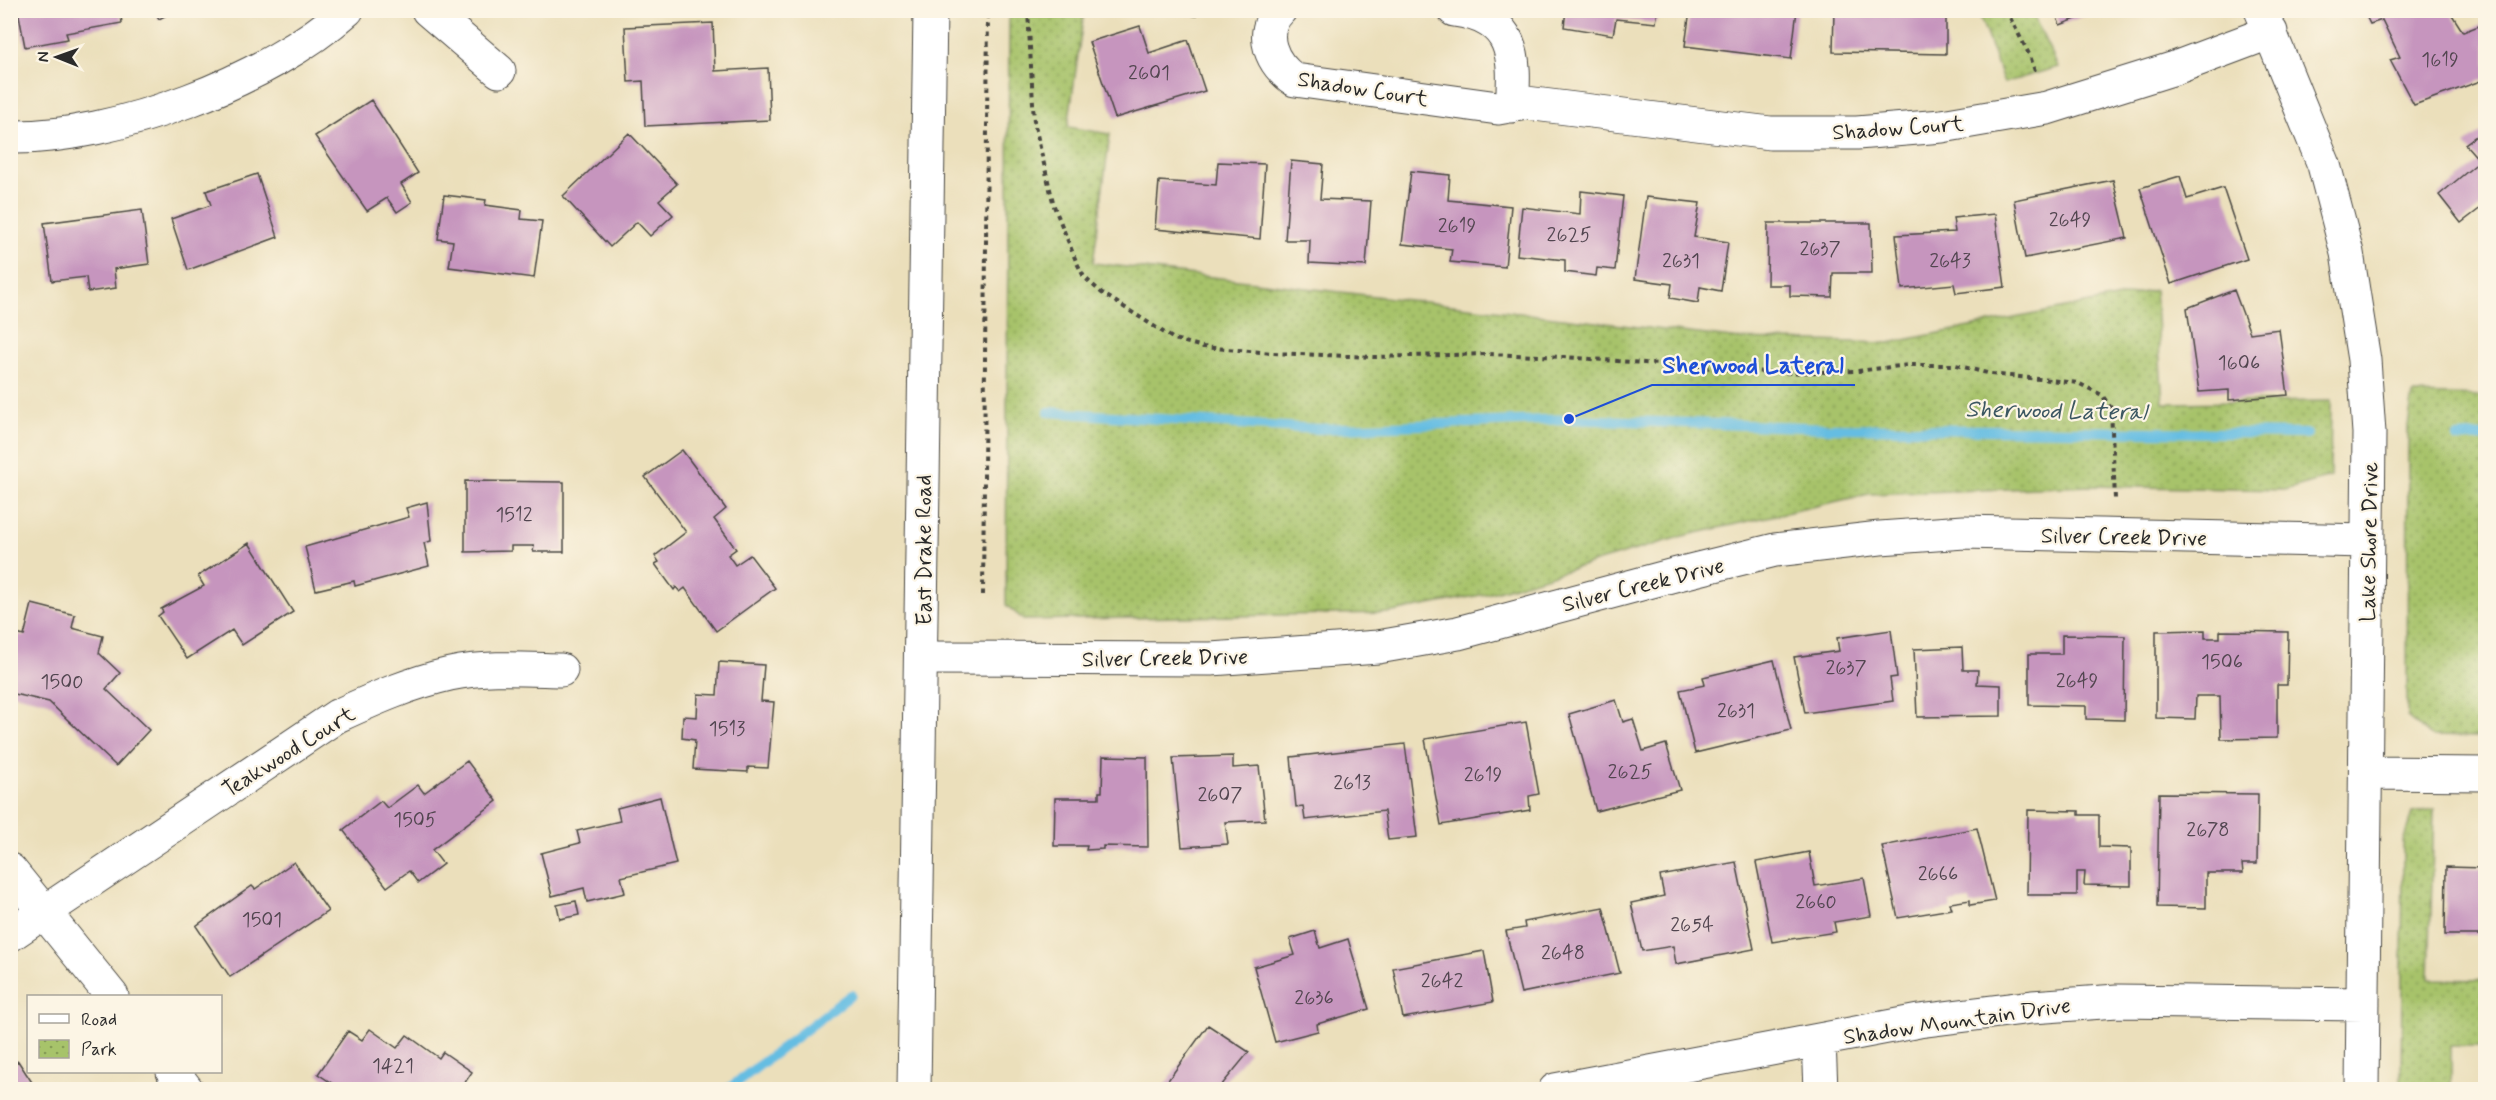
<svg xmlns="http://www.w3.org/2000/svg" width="2496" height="1100" viewBox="0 0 2496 1100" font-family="Mynerve,sans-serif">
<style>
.park{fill:url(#park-dots);stroke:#69774a;stroke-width:1.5}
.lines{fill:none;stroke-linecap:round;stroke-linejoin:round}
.stream{stroke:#65bde2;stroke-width:10}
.building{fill:#c695be}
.minor-casing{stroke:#484641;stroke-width:35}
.secondary-casing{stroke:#484641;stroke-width:35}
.path{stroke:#484641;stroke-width:4;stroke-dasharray:4.5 4.5;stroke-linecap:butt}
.minor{stroke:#fff;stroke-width:33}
.secondary{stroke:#fff;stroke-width:33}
.labels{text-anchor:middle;stroke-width:4.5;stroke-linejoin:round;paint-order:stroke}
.number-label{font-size:20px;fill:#524650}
.street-label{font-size:22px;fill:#2b2b2b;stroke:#fcf5e5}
.water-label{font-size:24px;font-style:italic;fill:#3c5762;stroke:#fcf5e5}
.leader{fill:none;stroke:#1d4ed8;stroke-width:2}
.callout-dot{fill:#1d4ed8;stroke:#fcf5e5;stroke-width:2}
.callout-label{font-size:24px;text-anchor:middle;font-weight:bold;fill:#1d4ed8;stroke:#fcf5e5;stroke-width:4.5;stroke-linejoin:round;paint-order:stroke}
</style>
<defs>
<pattern id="park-dots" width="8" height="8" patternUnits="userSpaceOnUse" patternTransform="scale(1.5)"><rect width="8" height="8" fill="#a7c36a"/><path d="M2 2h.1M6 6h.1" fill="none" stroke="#889f57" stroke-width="1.8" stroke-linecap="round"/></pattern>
</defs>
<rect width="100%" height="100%" fill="#fcf5e5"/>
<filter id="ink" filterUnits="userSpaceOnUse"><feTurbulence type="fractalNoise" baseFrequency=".0167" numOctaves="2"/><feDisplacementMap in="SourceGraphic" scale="12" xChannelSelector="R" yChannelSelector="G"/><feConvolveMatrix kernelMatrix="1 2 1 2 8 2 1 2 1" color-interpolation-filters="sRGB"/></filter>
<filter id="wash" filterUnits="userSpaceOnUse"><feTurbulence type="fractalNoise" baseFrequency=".008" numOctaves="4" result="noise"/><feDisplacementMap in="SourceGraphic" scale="24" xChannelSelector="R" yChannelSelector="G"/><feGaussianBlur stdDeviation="1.35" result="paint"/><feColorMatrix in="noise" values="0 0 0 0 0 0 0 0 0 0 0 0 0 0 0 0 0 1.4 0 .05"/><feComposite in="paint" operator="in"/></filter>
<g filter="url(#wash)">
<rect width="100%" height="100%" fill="#ebdfbb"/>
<path class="park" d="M 1009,11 L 1084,11 L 1068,127 L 1110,134 L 1093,263 L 1741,339 L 1889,343 L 2155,290 L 2163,403 L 2331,401 L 2330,477 L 2285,490 L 2092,486 L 1869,494 L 1683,536 L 1491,593 L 1388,613 L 1024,620 L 1006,605 Z
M 1978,11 L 2031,11 L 2058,67 L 2004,83 Z
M 2413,394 L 2485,396 L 2486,735 L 2483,737 L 2431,736 L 2407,717 L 2408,426 Z
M 2434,809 L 2429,979 L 2485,980 L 2485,1046 L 2451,1046 L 2451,1089 L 2401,1089 L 2403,842 L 2412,813 Z"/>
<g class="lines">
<path class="stream" d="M 1049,412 L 1318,429 L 1569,419 L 1830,428 L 2307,434
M 2457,438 L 2486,436
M 727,1090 L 851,995"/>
</g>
<g id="blocks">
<path class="building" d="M 18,10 L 120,10 L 122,23 L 66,33 L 68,39 L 25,47 Z
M 154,10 L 176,10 L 159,19 Z
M 1166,10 L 1196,10 L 1196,16 Z
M 1566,10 L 1658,10 L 1656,23 L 1616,19 L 1613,35 L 1564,27 Z
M 1690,10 L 1797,10 L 1791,59 L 1685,46 Z
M 1834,10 L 1946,10 L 1946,54 L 1833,52 Z
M 2054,10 L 2097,10 L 2097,11 L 2060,25 Z
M 2363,10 L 2449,10 L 2463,32 L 2486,23 L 2486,79 L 2414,105 L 2390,60 L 2400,57 L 2382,20 L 2370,24 Z
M 713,23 L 715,71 L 768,68 L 770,120 L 645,126 L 643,81 L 628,82 L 625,27 Z
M 1140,26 L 1149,53 L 1188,40 L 1205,91 L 1115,118 L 1089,42 Z
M 371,100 L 418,173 L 401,184 L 412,202 L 397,212 L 387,198 L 367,211 L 315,136 Z
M 2486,129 L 2486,204 L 2461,223 L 2439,195 L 2480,161 L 2465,144 Z
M 629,133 L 677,184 L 659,200 L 673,215 L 650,236 L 637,222 L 610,247 L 563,196 Z
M 1291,161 L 1323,164 L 1320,199 L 1371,201 L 1366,266 L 1309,263 L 1310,240 L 1285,240 Z
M 1218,162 L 1265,164 L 1260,239 L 1155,229 L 1159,181 L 1216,185 Z
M 1411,171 L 1450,175 L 1448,200 L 1511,206 L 1505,267 L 1450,262 L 1452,249 L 1402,244 Z
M 257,174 L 278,237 L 188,270 L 171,219 L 211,205 L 206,191 Z
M 2180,176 L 2187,199 L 2223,188 L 2247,259 L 2171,284 L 2140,188 Z
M 2113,180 L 2127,238 L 2025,258 L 2014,200 Z
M 1581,191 L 1623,196 L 1615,270 L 1597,268 L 1596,276 L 1565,272 L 1565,260 L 1517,255 L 1522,207 L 1580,214 Z
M 444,195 L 486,200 L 485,205 L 522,210 L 521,219 L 542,221 L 534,278 L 449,267 L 453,241 L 438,239 Z
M 1646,197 L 1700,203 L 1694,237 L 1728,242 L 1721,291 L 1700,287 L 1698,303 L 1670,298 L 1672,284 L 1635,279 Z
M 142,210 L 149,264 L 114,269 L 116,288 L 88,292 L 86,277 L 52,281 L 44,223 Z
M 1995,214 L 2005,287 L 1956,293 L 1954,284 L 1902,289 L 1896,235 L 1955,232 L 1953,218 Z
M 1768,223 L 1871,223 L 1872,273 L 1833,273 L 1832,297 L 1790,296 L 1790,285 L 1767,285 Z
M 10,230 L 17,231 L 14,301 L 10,301 Z
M 2234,290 L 2250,333 L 2279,329 L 2288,395 L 2229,400 L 2229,390 L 2199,392 L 2187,308 Z
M 682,450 L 726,509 L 714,519 L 736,549 L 728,555 L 735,565 L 750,555 L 775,588 L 716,631 L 685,588 L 680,592 L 676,587 L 674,590 L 655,564 L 659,562 L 655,556 L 686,532 L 645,477 Z
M 465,481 L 564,482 L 564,552 L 533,552 L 534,546 L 511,546 L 511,551 L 465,552 Z
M 427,502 L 431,541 L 424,543 L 429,566 L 355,586 L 354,581 L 316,590 L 305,547 L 409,517 L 406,508 Z
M 249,543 L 293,612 L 242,645 L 232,630 L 187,659 L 158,616 L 163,612 L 161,609 L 204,586 L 198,576 Z
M 32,604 L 75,615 L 72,628 L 103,636 L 99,653 L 120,673 L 106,689 L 149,730 L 116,766 L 49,702 L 10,693 L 10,646 L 13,633 L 24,636 Z
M 1891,630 L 1897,677 L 1890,678 L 1893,701 L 1805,713 L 1794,657 L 1839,651 L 1837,638 Z
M 2205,630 L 2205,638 L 2220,638 L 2220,631 L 2288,632 L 2287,685 L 2277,685 L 2277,738 L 2221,739 L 2220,696 L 2196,696 L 2195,719 L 2156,718 L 2156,631 Z
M 2062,635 L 2125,636 L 2124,720 L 2086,719 L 2086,706 L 2029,705 L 2029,654 L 2062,654 Z
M 1962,647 L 1963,670 L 1978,670 L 1977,684 L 2001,685 L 2001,716 L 1917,717 L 1914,649 Z
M 1774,660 L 1791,730 L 1695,753 L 1680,690 L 1705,685 L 1703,677 Z
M 719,662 L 764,665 L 761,701 L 774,702 L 768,768 L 748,767 L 748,772 L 693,769 L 695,740 L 682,738 L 683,716 L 697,717 L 698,694 L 717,695 Z
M 1616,700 L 1623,722 L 1633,719 L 1643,751 L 1666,744 L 1680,790 L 1596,811 L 1569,714 Z
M 1526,722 L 1539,794 L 1529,796 L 1530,810 L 1441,825 L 1425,739 Z
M 1405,744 L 1417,837 L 1388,840 L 1384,811 L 1305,820 L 1303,806 L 1296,807 L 1291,757 Z
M 1103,756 L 1147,757 L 1148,847 L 1103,846 L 1103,849 L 1086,850 L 1087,846 L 1054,846 L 1055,798 L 1099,798 L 1099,792 L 1102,792 Z
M 1233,756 L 1233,768 L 1259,766 L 1265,820 L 1225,822 L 1228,844 L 1182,847 L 1173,758 Z
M 467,761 L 497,801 L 432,850 L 443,864 L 418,883 L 409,871 L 387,887 L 343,830 L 381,801 L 387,808 L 418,785 L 424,793 Z
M 2159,793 L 2258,794 L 2257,864 L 2242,864 L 2243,873 L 2206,873 L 2206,908 L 2157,907 Z
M 660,797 L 676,864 L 621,877 L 625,893 L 587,902 L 584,888 L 552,896 L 541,853 L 580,843 L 577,831 L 620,821 L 617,808 Z
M 2028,810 L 2079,811 L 2079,815 L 2099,815 L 2099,847 L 2131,848 L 2131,886 L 2084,885 L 2085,872 L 2077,872 L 2077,895 L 2027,895 Z
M 1977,828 L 1995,901 L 1970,905 L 1970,900 L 1950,903 L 1952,909 L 1898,918 L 1882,846 Z
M 1809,852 L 1815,886 L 1864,878 L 1871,916 L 1834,922 L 1836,932 L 1772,942 L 1756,862 Z
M 294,862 L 328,911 L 230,977 L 196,926 L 252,886 L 255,889 Z
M 1736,862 L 1754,949 L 1676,964 L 1673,946 L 1642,951 L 1631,903 L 1664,896 L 1660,876 Z
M 2446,867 L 2486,868 L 2486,935 L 2445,935 Z
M 576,901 L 579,915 L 560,919 L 557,905 Z
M 1603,907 L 1620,973 L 1521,993 L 1506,931 L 1525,928 L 1524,922 Z
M 1315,931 L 1320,948 L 1348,939 L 1369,1009 L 1317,1024 L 1318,1031 L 1275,1042 L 1254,967 L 1295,955 L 1290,939 Z
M 1484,951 L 1493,1002 L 1403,1018 L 1393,968 Z
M 1208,1025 L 1249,1052 L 1220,1087 L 1224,1090 L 1161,1090 Z
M 370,1029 L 397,1048 L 407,1035 L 439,1058 L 443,1052 L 472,1072 L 460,1090 L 334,1090 L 336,1086 L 318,1074 L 348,1031 L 362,1040 Z
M 18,1061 L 37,1090 L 10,1090 L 10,1066 Z"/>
</g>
</g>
<g filter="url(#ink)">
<use href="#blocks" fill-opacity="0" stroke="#484641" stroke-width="1.5"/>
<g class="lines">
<g class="minor-casing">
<path id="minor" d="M 428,10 L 499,71
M 1280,10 C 1257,33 1272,65 1295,80 L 1498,108 L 1526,103 L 1770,133 L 1857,133 L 1942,126 L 2047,108 L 2175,68 L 2271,32
M 1454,10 C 1515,18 1516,55 1512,106
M 2261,10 L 2324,165 L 2347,253 L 2364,360 L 2369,433 L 2362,1090
M 10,137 C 115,139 269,80 347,10
M 922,658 L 1211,659 L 1378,647 L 1458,633 L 1674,575 L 1775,550 L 1880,538 L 1964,532 L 2367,541
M 2366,773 L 2486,774
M 10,870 L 112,996
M 10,935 L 337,716 C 374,699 410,683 450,674 C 486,666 524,669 561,670
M 1819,1041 L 1821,1090
M 173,1072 L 187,1090
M 1555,1090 L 1919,1021 L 2032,1007 L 2117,1001 L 2363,1004"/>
</g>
<g class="secondary-casing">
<path id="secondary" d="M 914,1090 L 930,10"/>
</g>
<path class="path" d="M 1028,10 L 1034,122 L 1054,206 L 1076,261 L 1084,277 L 1102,293 L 1174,339 L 1203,347 L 1273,353 L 1373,357 L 1488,354 L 1564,357 L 1779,373 L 1857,371 L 1909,365 L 1956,365 L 1991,374 L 2078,383 L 2102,395 L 2111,408 L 2115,499
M 2006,10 L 2030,56 L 2036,74
M 983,595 L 988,10"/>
<use href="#minor" class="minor"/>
<use href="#secondary" class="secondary"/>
</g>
</g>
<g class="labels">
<g class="number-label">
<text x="2440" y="66">1619</text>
<text x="1149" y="79">2601</text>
<text x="2070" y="226">2649</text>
<text x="1457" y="232">2619</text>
<text x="1569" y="241">2625</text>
<text x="1820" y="255">2637</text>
<text x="1681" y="267">2631</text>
<text x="1950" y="267">2643</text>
<text x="2239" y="369">1606</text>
<text x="514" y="521">1512</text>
<text x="2222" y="668">1506</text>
<text x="1846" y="674">2637</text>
<text x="2077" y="687">2649</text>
<text x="62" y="688">1500</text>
<text x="1736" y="717">2631</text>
<text x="727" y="735">1513</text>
<text x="1630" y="778">2625</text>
<text x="1483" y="781">2619</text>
<text x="1352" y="789">2613</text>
<text x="1220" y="801">2607</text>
<text x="415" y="826">1505</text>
<text x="2208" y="836">2678</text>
<text x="1938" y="880">2666</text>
<text x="1816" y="908">2660</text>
<text x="262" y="926">1501</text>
<text x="1692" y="931">2654</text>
<text x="1563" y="959">2648</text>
<text x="1442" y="987">2642</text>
<text x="1314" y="1004">2636</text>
<text x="393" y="1072">1421</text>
</g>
<g class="street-label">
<text transform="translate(1363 88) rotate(9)" y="8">Shadow Court</text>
<text transform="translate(1898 127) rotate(-4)" y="8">Shadow Court</text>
<text transform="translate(2124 536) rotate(1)" y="8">Silver Creek Drive</text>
<text transform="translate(2368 542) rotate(-89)" y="8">Lake Shore Drive</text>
<text transform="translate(923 550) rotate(-90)" y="8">East Drake Road</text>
<text transform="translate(1643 584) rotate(-14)" y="8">Silver Creek Drive</text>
<text transform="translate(1165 657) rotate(-1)" y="8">Silver Creek Drive</text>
<text transform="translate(288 751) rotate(-32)" y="8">Teakwood Court</text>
<text transform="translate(1957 1020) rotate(-8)" y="8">Shadow Mountain Drive</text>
</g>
<g class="water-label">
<text transform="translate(2056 410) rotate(1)" y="8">Sherwood Lateral</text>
</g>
</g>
<path class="leader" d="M1569 419L1652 385H1855"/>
<circle class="callout-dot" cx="1569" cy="419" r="6"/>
<g class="callout-label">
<text x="1753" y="373">Sherwood Lateral</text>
</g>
<rect width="2496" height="1100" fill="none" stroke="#fcf5e5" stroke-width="36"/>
<rect x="27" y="995" width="195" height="78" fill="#fcf5e5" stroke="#a8a49b" stroke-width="1.5"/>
<rect x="39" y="1014" width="30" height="9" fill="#ffffff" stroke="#a8a49b" stroke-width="1.5"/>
<text x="81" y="1025" font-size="18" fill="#2b2b2b">Road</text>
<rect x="39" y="1040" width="30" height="18" fill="url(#park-dots)" stroke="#a8a49b" stroke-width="1.5"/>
<text x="81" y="1055" font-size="18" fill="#2b2b2b">Park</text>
<g transform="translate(57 57) rotate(271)" stroke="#fcf5e5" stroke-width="4.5" paint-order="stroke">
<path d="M0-4.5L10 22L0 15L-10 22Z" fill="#2b2b2b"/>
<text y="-9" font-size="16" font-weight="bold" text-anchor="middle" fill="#2b2b2b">N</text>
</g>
</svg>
